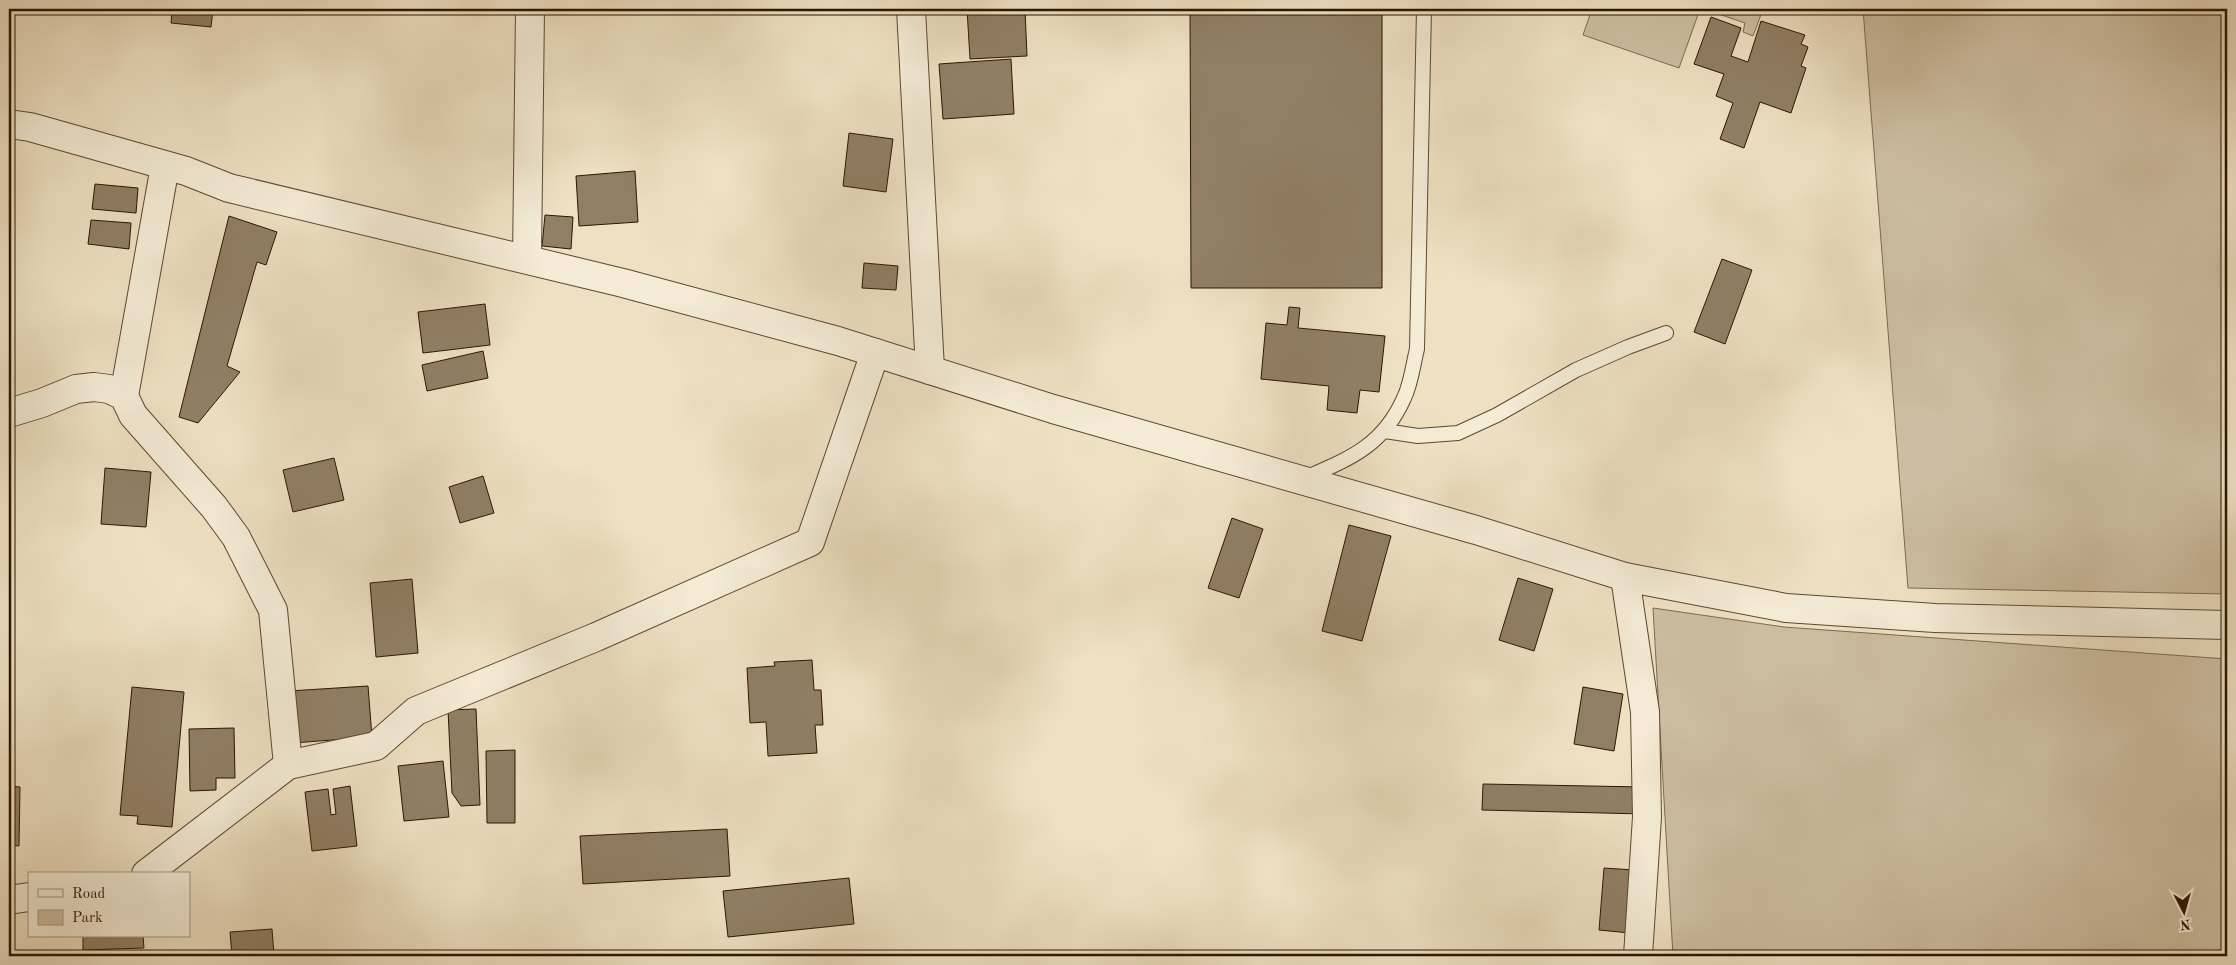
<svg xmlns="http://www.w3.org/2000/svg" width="2236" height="965" viewBox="0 0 2236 965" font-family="'Old Standard TT',serif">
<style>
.green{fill:#cdbea1;stroke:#7d6a50}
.building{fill:#917f65;stroke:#2d1500}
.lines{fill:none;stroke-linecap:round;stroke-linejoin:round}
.service-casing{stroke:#5d4830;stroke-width:16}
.minor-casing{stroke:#5d4830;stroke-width:30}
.tertiary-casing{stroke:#5d4830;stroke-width:30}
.service{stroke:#f4ecd7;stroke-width:14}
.minor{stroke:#f4ecd7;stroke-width:28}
.tertiary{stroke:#f4ecd7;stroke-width:28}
</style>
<rect width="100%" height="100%" fill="#eee1c2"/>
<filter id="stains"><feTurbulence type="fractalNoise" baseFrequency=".004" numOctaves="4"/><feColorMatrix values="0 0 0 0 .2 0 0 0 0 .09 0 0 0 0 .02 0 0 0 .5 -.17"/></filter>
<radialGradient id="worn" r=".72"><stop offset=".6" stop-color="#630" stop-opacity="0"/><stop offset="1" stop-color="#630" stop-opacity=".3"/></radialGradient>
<path class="green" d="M 1592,9 L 1700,9 L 1679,68 L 1583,35 Z
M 1704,9 L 1763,9 L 1753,36 L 1743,32 L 1745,23 Z
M 1863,9 L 2227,9 L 2227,594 L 1908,588 Z
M 1653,608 L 1784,627 L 2227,659 L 2227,956 L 1673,956 Z"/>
<path class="building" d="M 172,9 L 213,9 L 211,27 L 171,23 Z
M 967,9 L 1025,9 L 1027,56 L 970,59 Z
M 1190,9 L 1382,9 L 1382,288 L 1191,288 Z
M 1711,17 L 1741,28 L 1731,56 L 1748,62 L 1761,21 L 1805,35 L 1801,44 L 1808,47 L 1801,66 L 1806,68 L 1791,113 L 1760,102 L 1744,148 L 1720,139 L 1733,103 L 1716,96 L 1724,74 L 1694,64 Z
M 1011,59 L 1014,114 L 943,119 L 939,64 Z
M 849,133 L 893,139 L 886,192 L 843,186 Z
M 635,171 L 638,222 L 579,226 L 576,176 Z
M 95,184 L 138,188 L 136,213 L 92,209 Z
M 545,215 L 573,217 L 571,249 L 542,246 Z
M 229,216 L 277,232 L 266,265 L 257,262 L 227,366 L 240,372 L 198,423 L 179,417 Z
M 91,220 L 131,223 L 129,249 L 88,244 Z
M 1722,259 L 1752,270 L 1725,344 L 1694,332 Z
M 864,263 L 898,266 L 896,290 L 862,288 Z
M 485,304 L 490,345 L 423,353 L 418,312 Z
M 1289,307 L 1300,308 L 1298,328 L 1385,336 L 1379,392 L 1360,390 L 1357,413 L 1327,410 L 1329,386 L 1261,379 L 1266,323 L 1287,325 Z
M 483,351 L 488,378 L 427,391 L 422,365 Z
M 334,458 L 344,500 L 293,512 L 283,470 Z
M 105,468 L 151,472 L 146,527 L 101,524 Z
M 483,476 L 494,513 L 460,523 L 449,487 Z
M 1232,518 L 1263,529 L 1239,598 L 1208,588 Z
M 1349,525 L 1391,536 L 1362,641 L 1322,631 Z
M 1518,578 L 1553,589 L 1534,651 L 1499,640 Z
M 412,579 L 418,653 L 376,657 L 370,583 Z
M 812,660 L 814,690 L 821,690 L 823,725 L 815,725 L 817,753 L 768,756 L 766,722 L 750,723 L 747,668 L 775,666 L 774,662 Z
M 368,686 L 372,737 L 293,743 L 289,691 Z
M 132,687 L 184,692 L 172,827 L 137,824 L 138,816 L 120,815 Z
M 1583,687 L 1623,694 L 1614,751 L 1574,744 Z
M 476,709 L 480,805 L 461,806 L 452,793 L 448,710 Z
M 234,728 L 235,778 L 216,778 L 216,790 L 190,791 L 189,729 Z
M 515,750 L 515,823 L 487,823 L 486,751 Z
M 443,761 L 449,817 L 404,821 L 398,766 Z
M 1483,784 L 1643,787 L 1643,814 L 1482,810 Z
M 9,786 L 20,787 L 19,846 L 9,845 Z
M 350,786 L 357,846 L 312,851 L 305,792 L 328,789 L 331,815 L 336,814 L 333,789 Z
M 727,829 L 730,876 L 583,884 L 580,836 Z
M 1604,868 L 1634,870 L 1630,933 L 1599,930 Z
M 849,878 L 854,924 L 728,937 L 723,891 Z
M 272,929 L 274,955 L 232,956 L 230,932 Z
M 83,936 L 143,936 L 144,948 L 83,950 Z"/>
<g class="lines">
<g class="service-casing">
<path id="service" d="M 1385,431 L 1418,436 L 1458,433 L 1497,415 L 1576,370 L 1628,347 L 1666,333
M 1305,478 C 1349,459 1383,446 1404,398 C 1411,384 1413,365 1417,349 L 1424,9"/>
</g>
<g class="minor-casing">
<path id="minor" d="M 911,9 L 930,370
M 527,259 L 530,9
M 124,396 L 165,166
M 9,413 L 42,403 L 76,389 L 94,387 L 109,389 L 124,396 L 133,415 L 214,507 L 236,537 L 273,610 L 288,765
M 1625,577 L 1645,712 L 1647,817 L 1638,956
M 146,874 L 288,765 L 376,746 L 416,711 L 596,637 L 810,542 L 875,353
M 9,900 L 29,897"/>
</g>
<g class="tertiary-casing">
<path id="tertiary" d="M 9,124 L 30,127 L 186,171 L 229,188 L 623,283 L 838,341 L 1053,409 L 1476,530 L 1625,577 L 1786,608 L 1935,618 L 2227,625"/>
</g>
<use href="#service" class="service"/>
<use href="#minor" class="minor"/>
<use href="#tertiary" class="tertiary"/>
</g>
<rect width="2236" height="965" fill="none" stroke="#eee1c2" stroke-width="30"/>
<rect x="10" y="10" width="2216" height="945" fill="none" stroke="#2d1500" stroke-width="2.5"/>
<rect x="15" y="15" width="2206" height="935" fill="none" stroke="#2d1500"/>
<rect x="28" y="872" width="162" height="65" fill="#f4ecd7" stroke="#a49681"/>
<rect x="38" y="889" width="25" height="8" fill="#f4ecd7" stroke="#a49681"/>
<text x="72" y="898" font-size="15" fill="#2d1500">Road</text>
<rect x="38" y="910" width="25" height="15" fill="#cdbea1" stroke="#a49681"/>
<text x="72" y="922" font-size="15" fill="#2d1500">Park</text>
<g transform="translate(2184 912) rotate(174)" stroke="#f4ecd7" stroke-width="4" paint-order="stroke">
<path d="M0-4L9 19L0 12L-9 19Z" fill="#2d1500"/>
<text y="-8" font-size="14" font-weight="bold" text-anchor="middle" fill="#2d1500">N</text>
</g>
<rect width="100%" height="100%" filter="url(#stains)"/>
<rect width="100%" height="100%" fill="url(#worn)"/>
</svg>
